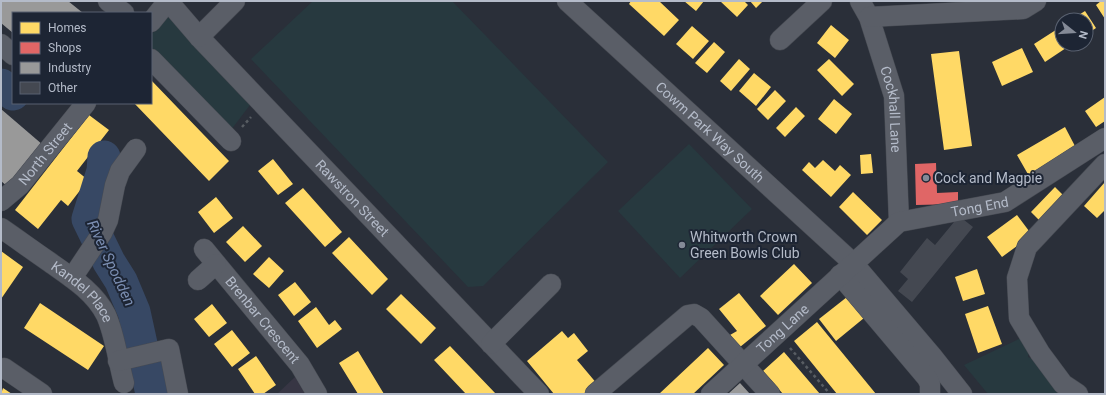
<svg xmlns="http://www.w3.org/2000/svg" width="1106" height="395" viewBox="0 0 1106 395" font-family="Roboto,sans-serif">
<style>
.medical{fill:#373644}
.green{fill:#27393f}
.homes{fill:#ffd966}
.shops{fill:#e06666}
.industry{fill:#999}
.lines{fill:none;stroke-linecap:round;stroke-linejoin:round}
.river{stroke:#374864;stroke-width:33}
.building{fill:#444851}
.minor-casing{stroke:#464a52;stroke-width:21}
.path{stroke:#585d63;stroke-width:2.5;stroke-dasharray:3 3;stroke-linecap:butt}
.minor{stroke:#5a5e67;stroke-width:20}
.poi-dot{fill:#848a97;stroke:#1d2534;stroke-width:1.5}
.labels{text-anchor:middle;stroke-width:4;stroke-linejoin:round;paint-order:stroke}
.street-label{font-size:14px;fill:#b4bbc9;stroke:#1d2534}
.poi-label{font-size:14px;fill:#b4bbc9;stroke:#1d2534;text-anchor:start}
.water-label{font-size:15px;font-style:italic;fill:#7b8eb2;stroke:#1d2534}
</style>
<rect width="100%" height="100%" fill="#2a2f39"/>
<path class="medical" d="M 295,377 L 305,394 L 277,394 Z"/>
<path class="green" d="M 313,1 L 452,1 L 608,162 L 483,286 L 468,287 L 251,59 Z
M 168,15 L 253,101 L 231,130 L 151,47 L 151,35 Z
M 689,144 L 752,209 L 680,278 L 618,211 Z
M 1021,338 L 1030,346 L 1028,357 L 1039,362 L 1074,394 L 988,394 L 964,365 Z"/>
<path class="homes" d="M 631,1 L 659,1 L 679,20 L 664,36 L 629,4 Z
M 684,1 L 704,1 L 696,11 Z
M 720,1 L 744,1 L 748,5 L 737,17 Z
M 750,1 L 763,1 L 756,8 Z
M 1101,1 L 1105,1 L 1105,19 L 1096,5 Z
M 1085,11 L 1096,28 L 1086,35 L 1086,20 L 1071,20 Z
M 831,25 L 849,40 L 835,58 L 817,43 Z
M 692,26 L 709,41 L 693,59 L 676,44 Z
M 1062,26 L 1062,44 L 1072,44 L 1045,62 L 1034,44 Z
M 714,42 L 725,52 L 707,73 L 695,63 Z
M 1022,48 L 1033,72 L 1002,86 L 992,62 Z
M 959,51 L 972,146 L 944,150 L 931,54 Z
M 739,59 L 750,69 L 731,91 L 720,81 Z
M 829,59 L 854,84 L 842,96 L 817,70 Z
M 754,73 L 771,87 L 756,106 L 739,91 Z
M 151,80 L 229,161 L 209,181 L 134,103 L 151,103 Z
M 775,90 L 786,101 L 768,120 L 757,109 Z
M 1105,97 L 1105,121 L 1096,127 L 1085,111 Z
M 834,99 L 852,114 L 836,134 L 818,119 Z
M 796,107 L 805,116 L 785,137 L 776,128 Z
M 89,115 L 109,130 L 77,171 L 88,180 L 68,206 L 61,200 L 38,229 L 15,210 Z
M 1065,127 L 1076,148 L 1029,176 L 1017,155 Z
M 871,154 L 873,173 L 861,174 L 860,155 Z
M 273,159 L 293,184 L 278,195 L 258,171 Z
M 823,160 L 835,171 L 840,165 L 851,175 L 831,197 L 802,170 L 809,162 L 815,168 Z
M 1105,182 L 1105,210 L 1097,218 L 1084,206 Z
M 1055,187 L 1066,198 L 1042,223 L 1031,212 Z
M 303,188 L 342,232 L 325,247 L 285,203 Z
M 853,192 L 882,220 L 867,235 L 839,207 Z
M 216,197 L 233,218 L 214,233 L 198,212 Z
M 1017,215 L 1032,235 L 1002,257 L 987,237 Z
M 243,226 L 262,246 L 245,262 L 226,242 Z
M 349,237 L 388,279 L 372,295 L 332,253 Z
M 1,251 L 23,267 L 1,299 Z
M 269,257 L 284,271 L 269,288 L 253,274 Z
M 794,264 L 812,283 L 778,315 L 760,296 Z
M 977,269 L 985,294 L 963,301 L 955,277 Z
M 295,282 L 311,302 L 294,316 L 278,295 Z
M 739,293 L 766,326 L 740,347 L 730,335 L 737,331 L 719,309 Z
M 401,294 L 436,328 L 421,344 L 386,309 Z
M 847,297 L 864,318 L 836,341 L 819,319 Z
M 40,303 L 104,346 L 88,370 L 24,328 Z
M 212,304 L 227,323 L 209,337 L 194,319 Z
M 988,306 L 1002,344 L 978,353 L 965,314 Z
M 316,307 L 329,325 L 335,320 L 342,329 L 317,348 L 298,321 Z
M 817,322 L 876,394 L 837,394 L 794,341 Z
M 232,330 L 250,353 L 232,367 L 214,344 Z
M 562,331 L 568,338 L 574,333 L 588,351 L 577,360 L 598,385 L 587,394 L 554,394 L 527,361 Z
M 450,346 L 496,394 L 466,394 L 434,360 Z
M 708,348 L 724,365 L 693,394 L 659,394 Z
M 358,351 L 384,394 L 358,394 L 339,363 Z
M 784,352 L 820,394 L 783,394 L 763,371 Z
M 256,356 L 276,385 L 263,394 L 255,394 L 238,369 Z
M 3,388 L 12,394 L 1,394 Z"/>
<path class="shops" d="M 936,163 L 937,193 L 958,192 L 958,204 L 916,205 L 915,164 Z"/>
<path class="industry" d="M 1,1 L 68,1 L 83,13 L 13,13 L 13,33 L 1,23 Z
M 1,109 L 43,145 L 8,187 L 1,181 Z
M 740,383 L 750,394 L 728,394 Z"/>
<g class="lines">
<path class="river" d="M 1,85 L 13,94
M 104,157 L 103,171 L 88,219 L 109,262 L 121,281 L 134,312 L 152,394"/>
</g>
<path class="building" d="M 959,216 L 973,227 L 912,302 L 898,291 L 908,279 L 900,272 L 927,238 L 935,245 Z"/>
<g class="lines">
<g class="minor-casing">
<g id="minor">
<path d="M 108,1 L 124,13"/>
<path id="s1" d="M 168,1 L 199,37 L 539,394"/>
<path id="s2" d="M 567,1 L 853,263 L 932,356 L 962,394"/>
<path id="s3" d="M 860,1 L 869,17 L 894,96 L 899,222"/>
<path d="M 869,17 L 1023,9 L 1036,1"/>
<path d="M 151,22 L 168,1"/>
<path d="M 199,37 L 235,1"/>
<path d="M 780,40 L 822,1"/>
<path d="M 1,44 L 13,55"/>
<path d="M 151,59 L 231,141"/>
<path id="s4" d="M 1,201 L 20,185 L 86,103"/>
<path id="s5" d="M 1,228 C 17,239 32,250 48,261 C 69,276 94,291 106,315 C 115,335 118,361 124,383"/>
<path id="s6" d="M 204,249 L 300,365 L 317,394"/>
<path d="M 840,275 L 927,378 L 930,384 L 930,394"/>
<path d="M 72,278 L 102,233 L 108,220 L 115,185 L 120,171 L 136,149"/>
<path d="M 198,280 L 216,264"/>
<path d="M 491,344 L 551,284"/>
<path d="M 118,361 L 169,349 L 178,394"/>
<path d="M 4,368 L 42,394"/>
<path d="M 595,394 L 688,315 L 694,314 L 701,318 L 770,394"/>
<path id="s7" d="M 711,394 L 899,222 L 1005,202 L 1105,138"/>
<path d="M 1078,394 L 1063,384 L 1040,353 L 1019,318 L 1017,278 L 1027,247 L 1105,164"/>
</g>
</g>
<path class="path" d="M 242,127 L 251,117
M 790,348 L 830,394"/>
<use href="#minor" class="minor"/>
</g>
<g class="poi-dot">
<circle cx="926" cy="178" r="4"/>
<circle cx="682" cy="245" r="4"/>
</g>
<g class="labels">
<g class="street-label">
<text dy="5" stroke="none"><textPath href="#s3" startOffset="114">Cockhall Lane</textPath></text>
<text dy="5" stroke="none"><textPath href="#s2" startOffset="194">Cowm Park Way South</textPath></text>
<text dy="5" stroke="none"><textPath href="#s4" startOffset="65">North Street</textPath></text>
<text dy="5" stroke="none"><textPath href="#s1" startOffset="270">Rawstron Street</textPath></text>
<text dy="5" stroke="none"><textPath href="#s7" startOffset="337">Tong End</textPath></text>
<text dy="5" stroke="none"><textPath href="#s5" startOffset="104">Kandel Place</textPath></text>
<text dy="5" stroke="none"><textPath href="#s6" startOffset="92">Brenbar Crescent</textPath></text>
<text dy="5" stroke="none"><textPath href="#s7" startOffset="97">Tong Lane</textPath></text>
</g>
<g class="poi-label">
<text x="934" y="183">Cock and Magpie</text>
<text x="690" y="242">Whitworth Crown<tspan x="690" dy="16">Green Bowls Club</tspan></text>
</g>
<g class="water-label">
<text transform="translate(111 263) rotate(65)" y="5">River Spodden</text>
</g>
</g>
<rect width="1106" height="395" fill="none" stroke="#b4bbc9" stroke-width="4"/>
<rect x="12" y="12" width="140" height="92" fill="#1d2534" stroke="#596170"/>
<rect x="20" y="22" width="20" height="12" fill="#ffd966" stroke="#596170"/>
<text x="48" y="32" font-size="12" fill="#b4bbc9">Homes</text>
<rect x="20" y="42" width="20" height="12" fill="#e06666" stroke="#596170"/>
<text x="48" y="52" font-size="12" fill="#b4bbc9">Shops</text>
<rect x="20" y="62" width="20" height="12" fill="#999999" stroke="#596170"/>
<text x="48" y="72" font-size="12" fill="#b4bbc9">Industry</text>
<rect x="20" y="82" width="20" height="12" fill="#444851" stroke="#596170"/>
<text x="48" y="92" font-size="12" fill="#b4bbc9">Other</text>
<g transform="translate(1074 32) rotate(107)"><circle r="19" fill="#1d2534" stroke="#596170"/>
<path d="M0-3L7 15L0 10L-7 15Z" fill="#848a97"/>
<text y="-6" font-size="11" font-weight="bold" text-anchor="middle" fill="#b4bbc9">N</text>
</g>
</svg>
